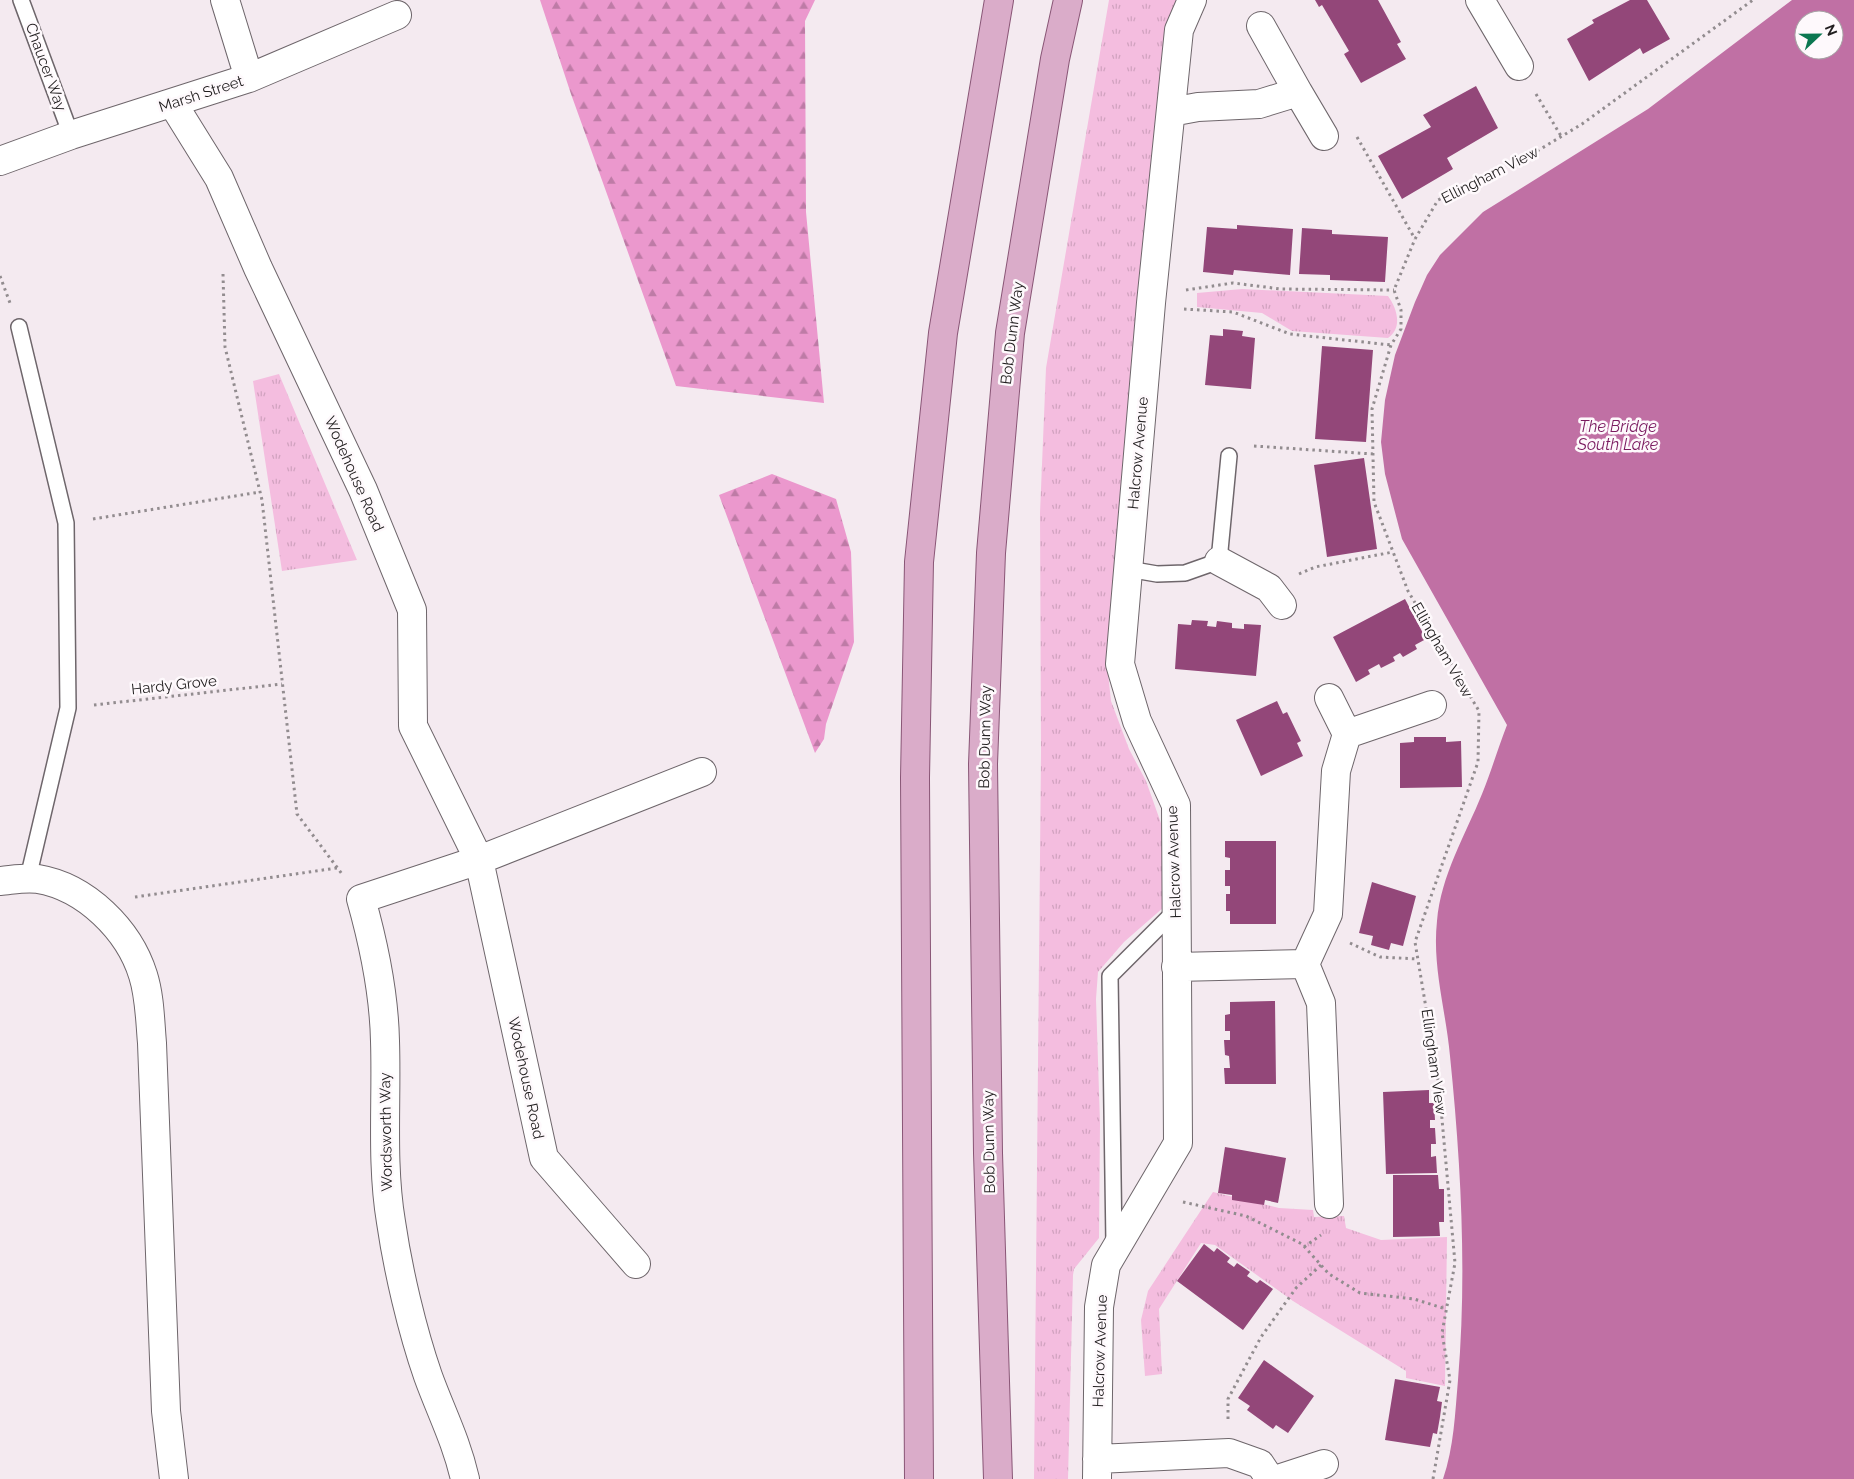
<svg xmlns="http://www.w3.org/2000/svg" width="1854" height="1479" viewBox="0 0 1854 1479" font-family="Raleway,sans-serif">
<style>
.grass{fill:url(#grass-tufts)}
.forest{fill:url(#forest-firs)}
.water{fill:#c070a4;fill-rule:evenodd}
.building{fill:#934779}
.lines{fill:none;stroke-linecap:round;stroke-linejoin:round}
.service-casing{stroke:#6e666b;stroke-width:18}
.minor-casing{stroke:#6e666b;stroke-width:30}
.primary-casing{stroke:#895676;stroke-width:30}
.path{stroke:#928c8f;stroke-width:3;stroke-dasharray:2.5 4;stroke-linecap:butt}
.service{stroke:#fff;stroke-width:15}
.minor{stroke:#fff;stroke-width:28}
.primary{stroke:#daacc9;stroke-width:28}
.labels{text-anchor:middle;stroke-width:5;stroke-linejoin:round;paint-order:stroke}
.street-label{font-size:15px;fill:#211e1f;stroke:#fef9fc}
.water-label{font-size:16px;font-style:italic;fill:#7b1b60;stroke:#fef9fc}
</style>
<defs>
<pattern id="grass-tufts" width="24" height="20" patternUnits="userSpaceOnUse" patternTransform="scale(1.25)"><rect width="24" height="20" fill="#f4bddf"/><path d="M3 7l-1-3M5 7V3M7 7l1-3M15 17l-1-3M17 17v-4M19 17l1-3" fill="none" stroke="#d1a2bf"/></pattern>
<pattern id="forest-firs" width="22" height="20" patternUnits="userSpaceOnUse" patternTransform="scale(1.25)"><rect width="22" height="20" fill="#eb98cd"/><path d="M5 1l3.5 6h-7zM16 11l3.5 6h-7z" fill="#be7ba6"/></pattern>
</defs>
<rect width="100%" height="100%" fill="#f4eaf0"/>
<path class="grass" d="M 1109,0 L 1183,0 L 1107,664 L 1111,701 L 1129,749 L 1146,781 L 1162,826 L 1164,907 L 1124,942 L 1098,972 L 1096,999 L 1100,1123 L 1099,1238 L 1074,1269 L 1073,1275 L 1068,1479 L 1034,1479 L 1041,753 L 1040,513 L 1046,368 Z
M 1242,289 L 1388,296 C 1397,308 1403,328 1388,338 L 1292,331 L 1262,313 L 1197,307 L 1197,293 Z
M 279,374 L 357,560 L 282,571 L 253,381 Z
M 1213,1192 L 1279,1208 L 1313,1210 L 1314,1217 L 1344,1216 L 1346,1228 L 1381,1240 L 1447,1237 L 1445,1386 L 1406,1378 L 1406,1371 L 1293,1301 L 1215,1245 L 1201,1243 L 1159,1309 L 1162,1374 L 1145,1376 L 1141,1320 L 1148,1291 Z"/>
<path class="forest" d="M 540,0 L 815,0 L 805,21 L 806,212 L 824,403 L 676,386 L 571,94 Z
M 772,474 L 836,499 L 851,552 L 854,642 L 826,724 L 824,739 L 815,753 L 719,495 Z"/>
<path class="water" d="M 1792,0 L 1854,0 L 1854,1479 L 1443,1479 C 1454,1447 1455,1414 1458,1380 C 1467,1272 1461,1164 1450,1056 C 1446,1011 1432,967 1437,921 C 1441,875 1465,836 1482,794 C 1491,772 1498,748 1507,725 L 1402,539 L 1385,474 L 1381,442 L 1385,400 L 1395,355 L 1415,302 L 1427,275 L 1440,255 L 1483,212 L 1648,109 ZM 1804,20 L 1834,20 L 1834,50 L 1804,50 Z"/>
<path class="building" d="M 1315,0 L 1378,0 L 1401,42 L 1397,44 L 1406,59 L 1361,83 L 1344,54 L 1349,51 L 1322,5 L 1319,7 Z
M 1630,0 L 1647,0 L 1670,39 L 1643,54 L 1640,48 L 1589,81 L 1567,39 L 1594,23 L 1592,20 Z
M 1476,86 L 1498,128 L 1447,158 L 1453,169 L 1402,199 L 1378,156 L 1431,127 L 1423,115 Z
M 1237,225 L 1293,229 L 1290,275 L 1234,270 L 1233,275 L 1203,272 L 1207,227 L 1237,229 Z
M 1302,228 L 1332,230 L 1332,234 L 1388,237 L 1385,282 L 1330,280 L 1330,275 L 1299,274 Z
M 1223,329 L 1243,331 L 1242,336 L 1255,338 L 1251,389 L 1205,385 L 1210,335 L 1223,336 Z
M 1322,346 L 1373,350 L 1366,442 L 1315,439 Z
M 1364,458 L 1377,549 L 1327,557 L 1314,465 Z
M 1405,599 L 1426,639 L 1415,645 L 1417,649 L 1403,657 L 1400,653 L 1393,657 L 1395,661 L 1381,668 L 1379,664 L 1368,670 L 1370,674 L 1356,682 L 1333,637 Z
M 1192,620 L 1208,621 L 1207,626 L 1216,627 L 1217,621 L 1232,623 L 1232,628 L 1244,629 L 1244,624 L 1261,625 L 1256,676 L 1175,669 L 1178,624 L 1191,625 Z
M 1277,701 L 1283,714 L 1287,712 L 1301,741 L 1297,743 L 1303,756 L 1261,776 L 1236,720 Z
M 1414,737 L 1446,737 L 1446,742 L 1461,741 L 1462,787 L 1400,788 L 1400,743 L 1414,742 Z
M 1225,841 L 1276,841 L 1276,924 L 1230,924 L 1230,911 L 1226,911 L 1226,894 L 1230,894 L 1230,886 L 1225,886 L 1225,870 L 1230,870 L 1230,858 L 1225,857 Z
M 1372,882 L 1416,896 L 1403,946 L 1391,943 L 1389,950 L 1371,945 L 1373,936 L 1359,933 Z
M 1275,1001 L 1276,1084 L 1225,1084 L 1224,1068 L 1230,1068 L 1229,1056 L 1225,1055 L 1224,1040 L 1230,1040 L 1230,1031 L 1225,1031 L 1225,1015 L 1230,1014 L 1230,1002 Z
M 1429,1090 L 1429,1103 L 1434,1103 L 1435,1120 L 1430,1120 L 1430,1128 L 1435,1128 L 1436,1144 L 1431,1144 L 1431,1157 L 1436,1156 L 1437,1173 L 1386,1174 L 1383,1092 Z
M 1225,1147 L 1286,1158 L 1278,1203 L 1265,1200 L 1264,1205 L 1232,1200 L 1232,1195 L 1218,1193 Z
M 1393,1175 L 1438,1175 L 1439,1189 L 1444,1189 L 1444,1222 L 1439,1222 L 1440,1236 L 1393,1237 Z
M 1204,1244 L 1214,1252 L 1217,1248 L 1230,1258 L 1227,1262 L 1234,1267 L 1237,1263 L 1250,1272 L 1247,1276 L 1257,1283 L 1260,1280 L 1273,1289 L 1243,1330 L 1177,1281 Z
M 1264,1360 L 1314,1396 L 1288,1433 L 1276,1425 L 1273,1429 L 1247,1410 L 1250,1406 L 1238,1398 Z
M 1395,1379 L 1440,1387 L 1437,1401 L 1442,1402 L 1440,1417 L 1437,1434 L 1433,1433 L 1430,1447 L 1385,1440 Z"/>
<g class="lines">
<g class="service-casing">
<path id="service" d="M 21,0 L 71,135
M 19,327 L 66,523 L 68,708 L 28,878
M 1128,569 L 1157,574 L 1185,573 L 1219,561 L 1229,456
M 1114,1244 L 1110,976 L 1176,910"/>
</g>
<g class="minor-casing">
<path id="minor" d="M 225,0 L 249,78
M 1480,0 L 1519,66
M 1298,92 L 1324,136
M 173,104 L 219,178 L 258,268 L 363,490 L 412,610 L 413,726 L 479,860 L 544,1158 L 636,1264
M 1171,112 L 1198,107 L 1259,104 L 1298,92 L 1261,26
M 0,161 L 71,135 L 249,78 L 397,15
M 1219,561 L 1269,588 L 1282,605
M 1347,734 L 1432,705
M 0,881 C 12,880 26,877 38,879 C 86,887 129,930 143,975 C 150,997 150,1021 152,1043 L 166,1411 L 174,1479
M 1305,964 L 1321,1003 L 1329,1204
M 1176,967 L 1305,964 L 1328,914 L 1336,771 L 1347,734 L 1329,698
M 1097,1459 L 1229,1453 L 1260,1464 L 1270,1479
M 465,1479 C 456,1440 441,1412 428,1376 C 412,1330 398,1270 391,1222 C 381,1162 387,1101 385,1041 C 384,993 374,945 361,899 L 479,860 L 702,772
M 1097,1479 L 1099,1307 L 1106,1265 L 1178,1143 L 1176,805 L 1137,721 L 1120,664 L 1151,303 L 1179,30 L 1192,0
M 1278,1479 L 1324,1464"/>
</g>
<g class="primary-casing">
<path id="primary" d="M 919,1479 L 915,778 L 919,562 L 943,333 L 999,0
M 998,1479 L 988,1153 L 983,764 L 991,553 L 1010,333 L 1055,59 L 1068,0"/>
</g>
<path class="path" d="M 1536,94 L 1561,136
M 1357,137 L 1415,239
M 223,274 L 225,347 L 262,500 L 297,814 L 342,874
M 0,276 L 10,303
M 1186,290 L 1233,283 L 1281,289 L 1394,290
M 1184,309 L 1233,312 L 1290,334 L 1391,345
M 1254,446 L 1373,454
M 93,519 L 260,492
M 1299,574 L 1315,567 L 1393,552
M 94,705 L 282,684
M 135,897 L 337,868
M 1350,943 L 1380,957 L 1418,959
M 1183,1202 L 1246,1216 L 1302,1244 L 1329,1274 L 1360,1293 L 1414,1299 L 1446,1309
M 1304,1247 L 1321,1235
M 1228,1419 L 1228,1399 L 1261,1337 L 1296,1288 L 1321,1265
M 1433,1479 L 1450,1380 L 1442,1333 L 1455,1263 L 1439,1086 L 1415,942 L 1478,762 L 1479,711 L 1408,591 L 1374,502 L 1372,409 L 1391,345 L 1401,329 L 1401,310 L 1394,290 L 1415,239 L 1438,200 L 1509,168 L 1582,124 L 1753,0"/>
<use href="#service" class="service"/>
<use href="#minor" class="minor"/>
<use href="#primary" class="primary"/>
</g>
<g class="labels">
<g class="street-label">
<text transform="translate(46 67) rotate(70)" y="5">Chaucer Way</text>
<text transform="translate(201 94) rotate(-18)" y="5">Marsh Street</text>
<text transform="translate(1490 175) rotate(-27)" y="5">Ellingham View</text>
<text transform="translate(1012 333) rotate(-83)" y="5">Bob Dunn Way</text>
<text transform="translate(1138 453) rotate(-85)" y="5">Halcrow Avenue</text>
<text transform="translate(354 474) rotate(66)" y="5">Wodehouse Road</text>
<text transform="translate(1442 650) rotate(60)" y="5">Ellingham View</text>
<text transform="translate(174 685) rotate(-6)" y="5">Hardy Grove</text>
<text transform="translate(985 737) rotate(-89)" y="5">Bob Dunn Way</text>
<text transform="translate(1174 862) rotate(-92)" y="5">Halcrow Avenue</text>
<text transform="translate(1434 1062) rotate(82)" y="5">Ellingham View</text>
<text transform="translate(526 1078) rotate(78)" y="5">Wodehouse Road</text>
<text transform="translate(386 1132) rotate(-91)" y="5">Wordsworth Way</text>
<text transform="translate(989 1142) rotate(-91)" y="5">Bob Dunn Way</text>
<text transform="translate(1100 1351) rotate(-88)" y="5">Halcrow Avenue</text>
</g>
<g class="water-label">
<text x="1618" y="432">The Bridge<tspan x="1618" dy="18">South Lake</tspan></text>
</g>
</g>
<g transform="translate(1819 35) rotate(68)"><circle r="24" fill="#fef9fc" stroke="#a6a1a4"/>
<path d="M0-4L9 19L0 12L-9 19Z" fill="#0b7751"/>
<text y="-8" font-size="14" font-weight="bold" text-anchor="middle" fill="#211e1f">N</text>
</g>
</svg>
